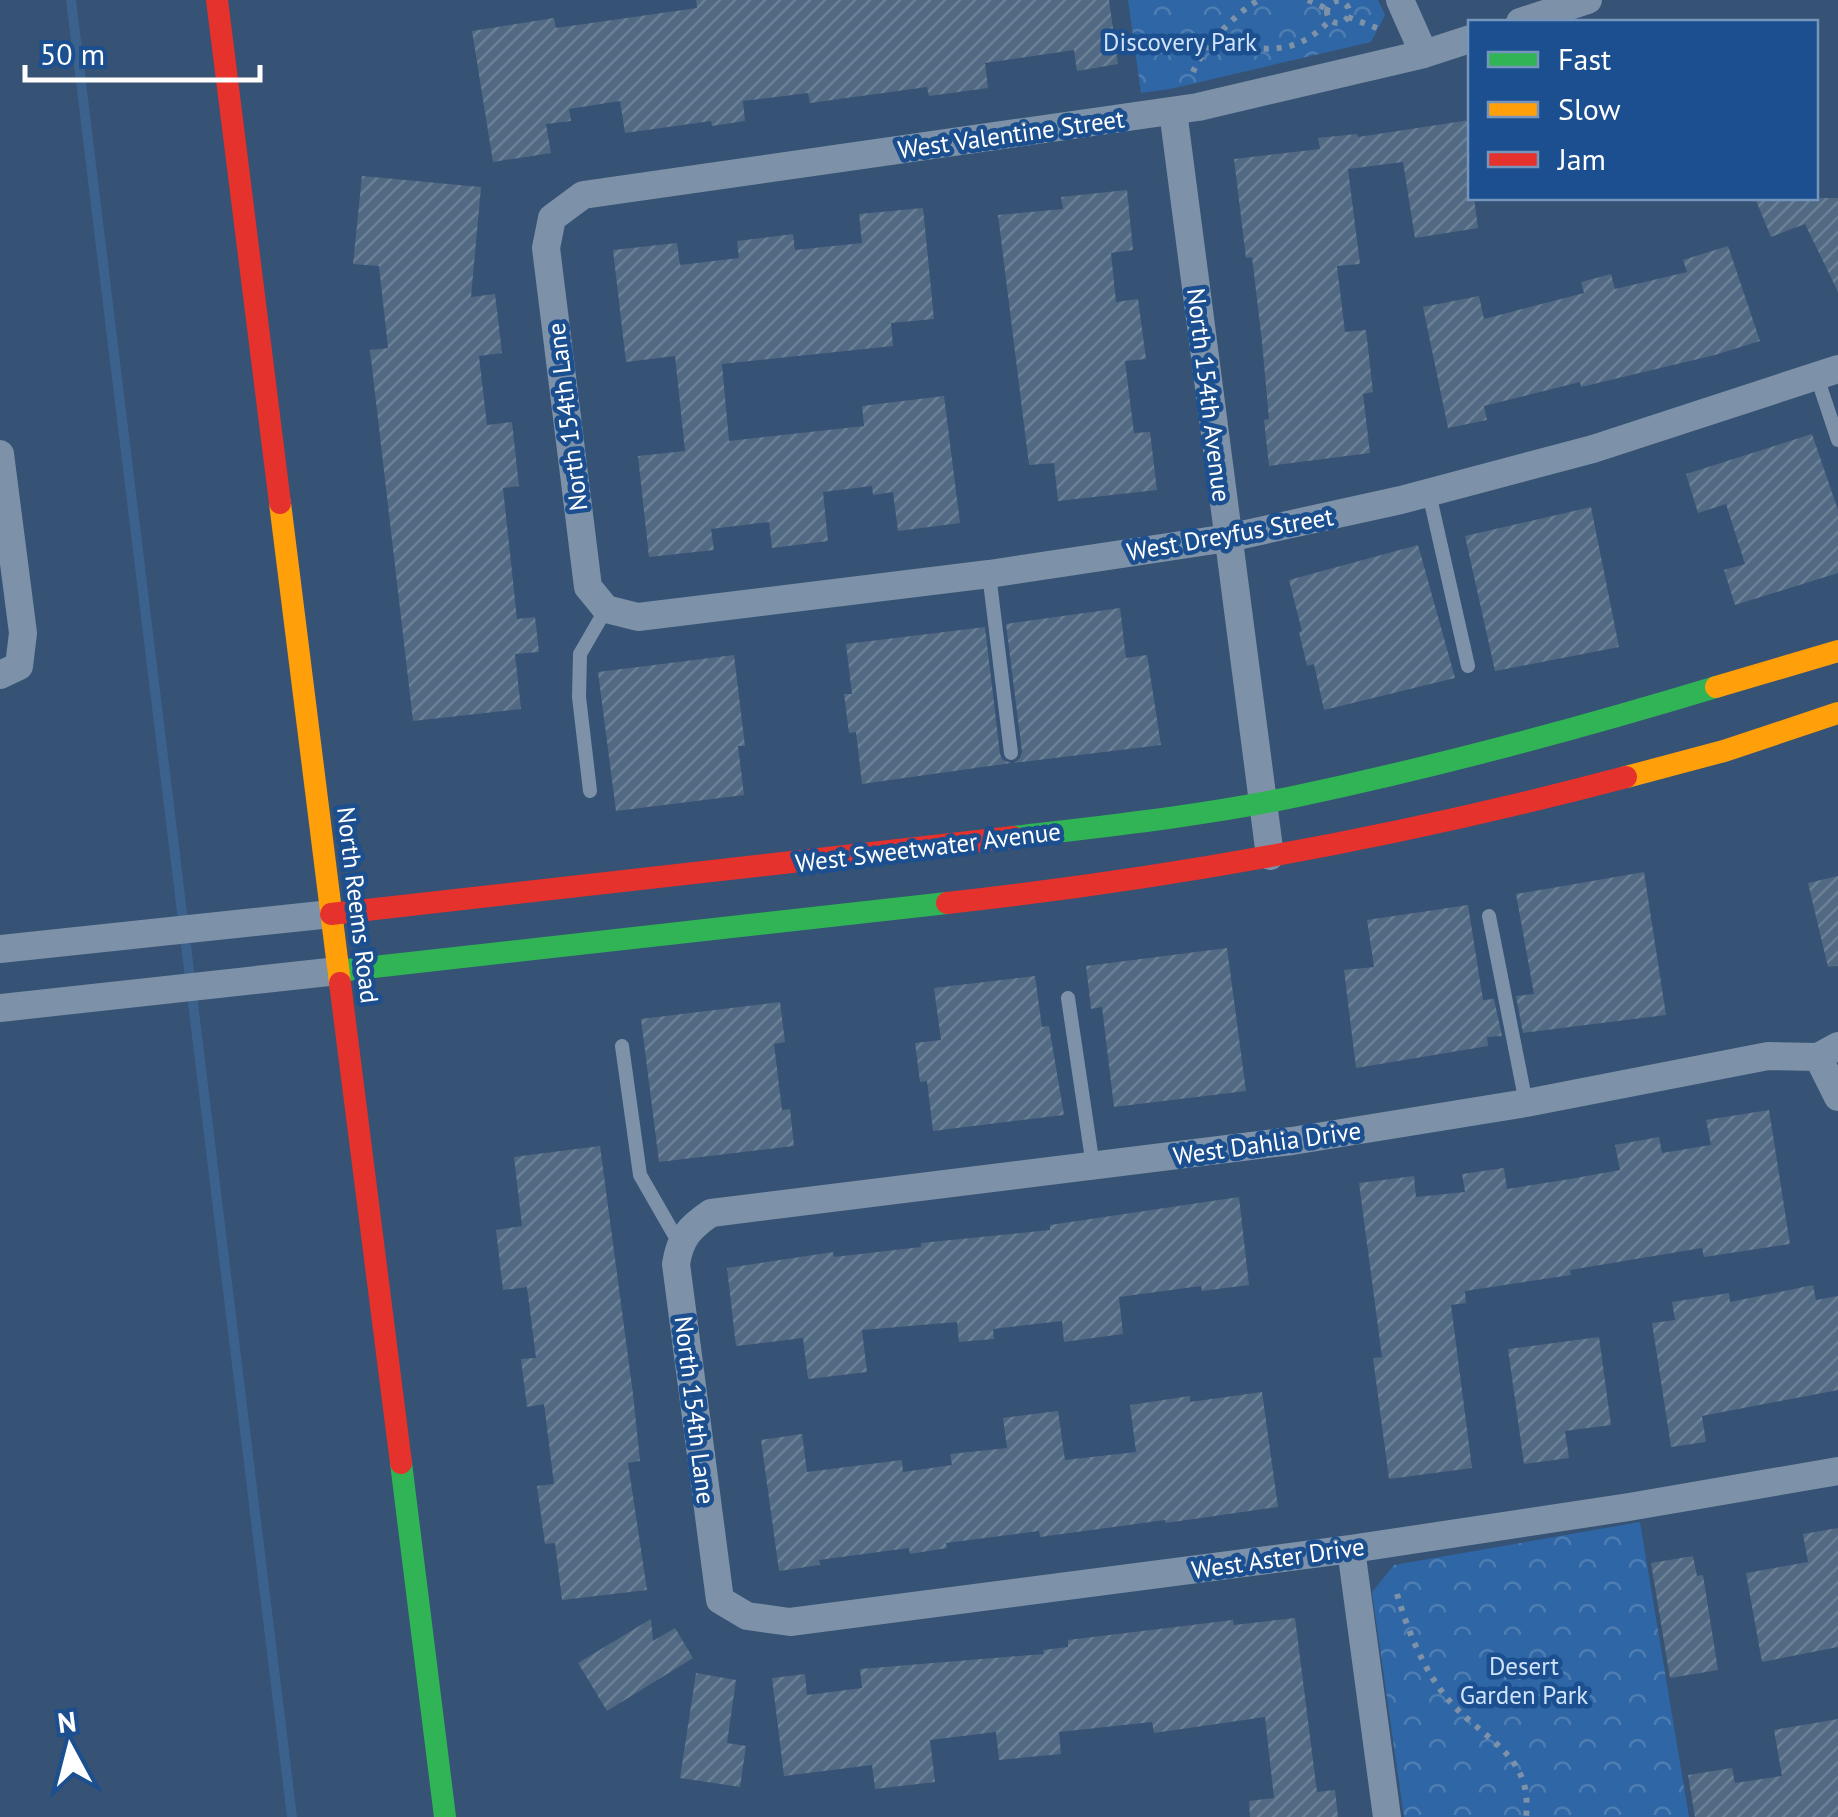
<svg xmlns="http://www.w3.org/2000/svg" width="1838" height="1817" viewBox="0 0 1838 1817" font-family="'PT Sans',sans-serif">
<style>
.forest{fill:url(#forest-crowns)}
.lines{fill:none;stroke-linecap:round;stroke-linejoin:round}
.stream{stroke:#3b618d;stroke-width:10}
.building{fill:url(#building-hatch)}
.path{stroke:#7d92a8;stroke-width:6;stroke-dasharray:5 8;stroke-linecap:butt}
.lane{stroke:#7d92a8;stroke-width:14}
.street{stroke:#7d92a8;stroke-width:28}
.fast{stroke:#30b455;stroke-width:22}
.slow{stroke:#ff9f0a;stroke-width:22}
.jam{stroke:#e5322d;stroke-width:22}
.labels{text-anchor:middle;stroke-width:9;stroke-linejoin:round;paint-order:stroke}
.park-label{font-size:25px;fill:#cfe3fa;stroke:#1b4f8f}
.street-label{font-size:25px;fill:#fff;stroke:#1b4f8f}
</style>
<defs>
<pattern id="forest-crowns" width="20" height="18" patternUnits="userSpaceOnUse" patternTransform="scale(2.5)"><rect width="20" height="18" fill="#2f66a5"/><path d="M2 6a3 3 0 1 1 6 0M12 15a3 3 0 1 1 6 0" fill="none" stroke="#4e7db2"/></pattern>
<pattern id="building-hatch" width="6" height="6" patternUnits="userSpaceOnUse" patternTransform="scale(2.5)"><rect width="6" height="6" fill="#526984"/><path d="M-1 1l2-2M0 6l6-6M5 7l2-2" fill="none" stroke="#6c8096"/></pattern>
</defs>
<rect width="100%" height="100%" fill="#365274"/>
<path class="forest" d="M 1128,0 L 1378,0 L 1385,15 L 1371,42 L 1170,89 L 1141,93 Z
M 1640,1522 L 1689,1817 L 1404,1817 L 1372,1592 L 1394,1565 Z"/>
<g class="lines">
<path class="stream" d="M 71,0 L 292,1817"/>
</g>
<path class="building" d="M 696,0 L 1109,0 L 1118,64 L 1077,71 L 1074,50 L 985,63 L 988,88 L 929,96 L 927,87 L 810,103 L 808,93 L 743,101 L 745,121 L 712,126 L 711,121 L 625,133 L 620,101 L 569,109 L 571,121 L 546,124 L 551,153 L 493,162 L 472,31 L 554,18 L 556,28 L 697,8 Z
M 1470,120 L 1470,198 L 1474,198 L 1478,228 L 1415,238 L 1403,162 L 1348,169 L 1360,264 L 1337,266 L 1345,332 L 1366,330 L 1373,392 L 1363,394 L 1370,453 L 1269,466 L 1264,420 L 1269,419 L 1262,342 L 1252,257 L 1246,258 L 1234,159 L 1320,149 L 1318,138 L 1357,134 L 1358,137 Z
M 362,176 L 481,187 L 471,297 L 495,294 L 502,353 L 479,356 L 487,425 L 512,422 L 519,486 L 503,488 L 517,619 L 535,617 L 539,652 L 515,654 L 521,709 L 413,721 L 370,350 L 388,348 L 379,266 L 353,264 Z
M 1127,190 L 1133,250 L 1111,253 L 1116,302 L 1138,299 L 1146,359 L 1125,361 L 1134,433 L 1150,432 L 1157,490 L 1058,501 L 1054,463 L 1029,465 L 998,215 L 1063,209 L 1061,197 Z
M 1755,198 L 1838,198 L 1838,292 L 1805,224 L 1771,237 Z
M 923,208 L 934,319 L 891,323 L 893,346 L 722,364 L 729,441 L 864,426 L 862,406 L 944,396 L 960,523 L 898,531 L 893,492 L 873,495 L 872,486 L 823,492 L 828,541 L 772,548 L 769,522 L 711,529 L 714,550 L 649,557 L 638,456 L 685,451 L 675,356 L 626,362 L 613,250 L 677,243 L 680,265 L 739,258 L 737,241 L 793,234 L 795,250 L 862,243 L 859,214 Z
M 1728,246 L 1760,341 L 1715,355 L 1581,387 L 1580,382 L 1484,406 L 1487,420 L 1448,428 L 1423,307 L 1479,296 L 1484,319 L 1584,293 L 1581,282 L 1611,274 L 1615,289 L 1687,272 L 1683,260 Z
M 1812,434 L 1838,510 L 1838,573 L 1735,605 L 1724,570 L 1745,564 L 1726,504 L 1698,513 L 1686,474 Z
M 1591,507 L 1619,647 L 1495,671 L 1465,536 Z
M 1418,545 L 1455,678 L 1324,710 L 1314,664 L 1307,666 L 1299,632 L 1302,631 L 1289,580 Z
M 1120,608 L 1126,658 L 1147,655 L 1161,745 L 1014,763 L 1020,758 L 1022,752 L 1006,624 Z
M 985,627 L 1000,754 L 1003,760 L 1011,763 L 862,784 L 856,732 L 849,733 L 844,694 L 852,694 L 846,644 Z
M 734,655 L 745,746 L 738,746 L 744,795 L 616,811 L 598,672 Z
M 1644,872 L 1666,1015 L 1523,1033 L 1516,996 L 1534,994 L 1516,894 Z
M 1838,876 L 1838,966 L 1828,967 L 1808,883 Z
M 1468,905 L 1483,1000 L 1494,999 L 1502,1036 L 1487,1037 L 1488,1046 L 1356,1068 L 1344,970 L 1374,967 L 1367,920 Z
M 1227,948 L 1246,1091 L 1114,1107 L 1102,1007 L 1091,1009 L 1086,966 Z
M 1035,976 L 1042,1027 L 1049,1026 L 1064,1115 L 933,1131 L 927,1081 L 920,1082 L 915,1043 L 941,1040 L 934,988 Z
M 780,1002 L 785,1042 L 774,1044 L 782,1110 L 790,1109 L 794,1146 L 659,1162 L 641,1019 Z
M 1769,1110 L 1790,1244 L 1704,1257 L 1702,1248 L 1570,1270 L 1571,1275 L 1465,1291 L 1466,1303 L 1451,1305 L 1472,1468 L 1389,1479 L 1373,1358 L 1382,1357 L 1359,1183 L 1414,1176 L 1416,1197 L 1465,1192 L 1462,1174 L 1504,1168 L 1507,1189 L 1570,1179 L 1620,1170 L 1615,1145 L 1659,1137 L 1662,1153 L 1711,1145 L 1706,1120 Z
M 600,1146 L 633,1394 L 640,1461 L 628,1463 L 647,1590 L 562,1600 L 555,1543 L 545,1544 L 537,1486 L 554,1484 L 544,1404 L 527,1407 L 521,1359 L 536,1358 L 527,1287 L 503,1290 L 496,1230 L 522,1226 L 514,1157 Z
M 1239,1197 L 1249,1285 L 1202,1291 L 1201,1286 L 1119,1297 L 1123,1334 L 1064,1342 L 1062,1321 L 993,1329 L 994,1339 L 959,1342 L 957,1322 L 862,1330 L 867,1372 L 808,1379 L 803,1338 L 736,1346 L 727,1268 L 833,1252 L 834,1257 L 921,1247 L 921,1243 L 1050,1230 L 1050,1225 Z
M 1813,1285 L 1816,1300 L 1838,1296 L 1838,1390 L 1702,1416 L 1706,1442 L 1671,1447 L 1652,1323 L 1675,1320 L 1672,1302 L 1729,1293 L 1730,1302 Z
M 1599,1337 L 1611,1425 L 1565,1431 L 1569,1458 L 1524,1464 L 1508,1349 Z
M 1262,1392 L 1278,1507 L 1166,1523 L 1165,1520 L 1040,1537 L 1039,1531 L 946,1543 L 947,1548 L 910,1554 L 909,1548 L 819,1560 L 820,1565 L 779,1571 L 761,1440 L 802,1434 L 807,1472 L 902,1460 L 903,1472 L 952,1465 L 950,1454 L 1007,1448 L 1003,1418 L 1058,1411 L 1065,1460 L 1136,1452 L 1130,1405 L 1190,1396 L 1190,1402 Z
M 1838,1528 L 1838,1647 L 1762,1662 L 1746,1573 L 1808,1562 L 1803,1534 Z
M 1693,1556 L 1697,1576 L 1703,1575 L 1718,1670 L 1670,1678 L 1651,1563 Z
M 1295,1618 L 1317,1792 L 1335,1790 L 1338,1817 L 1250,1817 L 1249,1801 L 1274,1798 L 1265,1717 L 1154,1733 L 1152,1722 L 1059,1732 L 1061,1754 L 999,1760 L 996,1732 L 930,1740 L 935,1782 L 875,1789 L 872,1765 L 784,1776 L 772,1678 L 805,1674 L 807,1695 L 862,1688 L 860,1669 L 1044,1654 L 1043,1650 L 1068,1647 L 1068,1640 L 1233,1620 L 1234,1625 Z
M 651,1619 L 653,1641 L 675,1628 L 693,1658 L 607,1711 L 578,1663 Z
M 696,1673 L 736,1680 L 727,1743 L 746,1746 L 740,1787 L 680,1778 Z
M 1838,1719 L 1838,1817 L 1695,1817 L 1688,1775 L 1732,1768 L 1735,1783 L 1782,1776 L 1774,1730 Z"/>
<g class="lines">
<path class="path" d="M 1308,0 L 1327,9
M1327 12a11 11 0 1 1 22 0a11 11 0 1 1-22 0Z
M 1348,17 L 1382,30
M 1212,43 C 1260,48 1293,60 1330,20
M 1193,72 C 1203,48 1236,12 1259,0
M 1397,1594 C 1408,1632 1426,1676 1453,1705 C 1488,1742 1533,1757 1526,1817"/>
<path class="lane" d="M 1817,377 L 1838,440
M 1429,493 L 1468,666
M 989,574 L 1011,753
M 590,791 L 579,697 L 580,654 L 606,609
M 1489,916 L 1526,1103
M 1068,998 L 1093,1166
M 622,1046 L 640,1175 L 679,1243"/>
<path class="street" d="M 1400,0 L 1424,54
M 1520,22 L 1588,0
M 1470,39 L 1424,54 L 1198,107 L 583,195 L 552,218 L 546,248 L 588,587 L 606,609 L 638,617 L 989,574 L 1228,538 L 1401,500 L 1593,449 L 1838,369
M 1173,111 L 1270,856
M 0,454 L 23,633 L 19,666 L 0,675
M 0,949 L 331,914
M 0,1008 L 338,971
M 1838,1046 L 1818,1057 L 1768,1056 L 1526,1103 L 1292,1141 L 711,1213 C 690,1227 680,1238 676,1264 L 720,1600 L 747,1616 L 790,1622 L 1351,1549 L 1629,1507 L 1838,1471
M 1818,1057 L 1838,1097
M 1351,1549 L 1387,1817"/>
<path class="fast" d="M 1013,837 C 1106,826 1201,816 1293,797 C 1435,767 1577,729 1716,687
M 338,971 L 947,903
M 401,1463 L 445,1817"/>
<path class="slow" d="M 280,503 L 340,983
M 1716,687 L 1838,651
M 1626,777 L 1724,751 L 1838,713"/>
<path class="jam" d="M 217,0 L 280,503
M 947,903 C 1175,878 1403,836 1626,777
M 331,914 L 1013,837
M 340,983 L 401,1463"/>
</g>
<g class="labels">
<g class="park-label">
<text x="1180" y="51">Discovery Park</text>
<text x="1524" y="1675">Desert<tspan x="1524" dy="29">Garden Park</tspan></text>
</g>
<g class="street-label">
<text transform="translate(1011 134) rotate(-8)" y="9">West Valentine Street</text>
<text transform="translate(1209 395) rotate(83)" y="9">North 154th Avenue</text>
<text transform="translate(567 417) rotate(-97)" y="9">North 154th Lane</text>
<text transform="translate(1230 534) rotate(-10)" y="9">West Dreyfus Street</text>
<text transform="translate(928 847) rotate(-7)" y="9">West Sweetwater Avenue</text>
<text transform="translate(358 905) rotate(83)" y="9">North Reems Road</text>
<text transform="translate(1267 1143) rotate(-8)" y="9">West Dahlia Drive</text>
<text transform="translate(695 1410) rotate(83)" y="9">North 154th Lane</text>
<text transform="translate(1278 1558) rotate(-8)" y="9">West Aster Drive</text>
</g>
</g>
<rect x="1468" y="20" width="350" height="180" fill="#1b4f8f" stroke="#7695bc" stroke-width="2.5"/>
<rect x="1488" y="52" width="50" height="15" fill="#30b455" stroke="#7695bc" stroke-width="2.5"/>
<text x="1558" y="70" font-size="30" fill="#ffffff">Fast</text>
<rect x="1488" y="102" width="50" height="15" fill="#ff9f0a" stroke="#7695bc" stroke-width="2.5"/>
<text x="1558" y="120" font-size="30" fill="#ffffff">Slow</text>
<rect x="1488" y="152" width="50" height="15" fill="#e5322d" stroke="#7695bc" stroke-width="2.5"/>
<text x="1558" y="170" font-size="30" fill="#ffffff">Jam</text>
<g transform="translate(70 1747) rotate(353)" stroke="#1b4f8f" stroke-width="8" paint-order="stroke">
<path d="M0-8L18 38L0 25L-18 38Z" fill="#ffffff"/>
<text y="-15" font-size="28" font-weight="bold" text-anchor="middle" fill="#ffffff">N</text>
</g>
<path d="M25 65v15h235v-15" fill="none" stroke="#ffffff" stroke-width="5"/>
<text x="40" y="65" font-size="30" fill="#ffffff" stroke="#1b4f8f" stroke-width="8" paint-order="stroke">50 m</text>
</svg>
